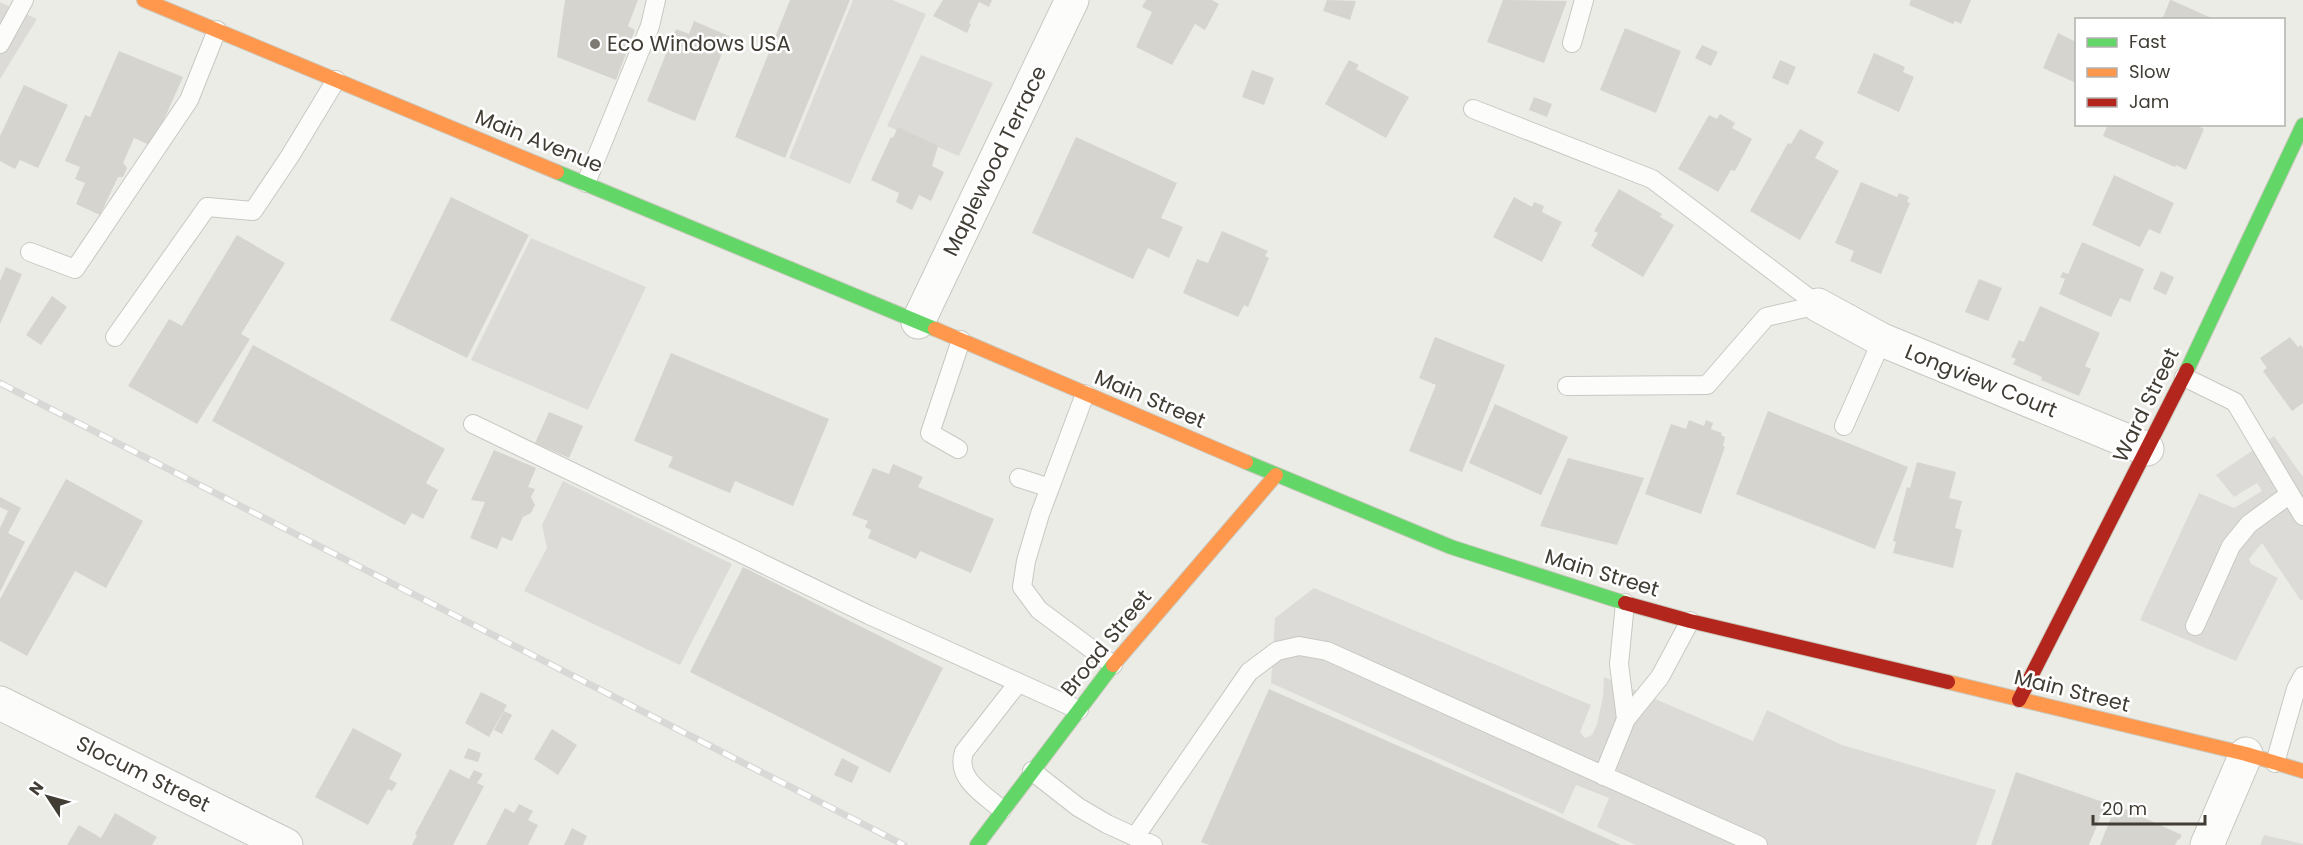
<svg xmlns="http://www.w3.org/2000/svg" width="2303" height="845" viewBox="0 0 2303 845" font-family="Poppins,sans-serif">
<style>
.parking{fill:#dcdbd7}
.building{fill:#d5d4cf}
.lines{fill:none;stroke-linecap:round;stroke-linejoin:round}
.lane-casing{stroke:#c8c8c3;stroke-width:20}
.street-casing{stroke:#c8c8c3;stroke-width:35}
.fast-casing{stroke:#cac9be;stroke-width:16}
.slow-casing{stroke:#cac9be;stroke-width:16}
.jam-casing{stroke:#cac9be;stroke-width:16}
.lane{stroke:#fcfcfb;stroke-width:18}
.street{stroke:#fcfcfb;stroke-width:33}
.fast{stroke:#63d668;stroke-width:14}
.slow{stroke:#ff974d;stroke-width:14}
.jam{stroke:#b3261e;stroke-width:14}
.rail-casing{stroke:#d8d8d7;stroke-width:7}
.rail{stroke:#fff;stroke-width:4.5;stroke-dasharray:14;stroke-linecap:butt}
.poi-dot{fill:#7d7a73;stroke:#fff;stroke-width:2}
.labels{text-anchor:middle;stroke-width:5;stroke-linejoin:round;paint-order:stroke}
.poi-label{font-size:21px;fill:#413d35;stroke:#fff;text-anchor:start}
.street-label{font-size:21px;fill:#413d35;stroke:#fff}
</style>
<rect width="100%" height="100%" fill="#ecece7"/>
<path class="parking" d="M 853,0 L 892,0 L 926,14 L 850,184 L 789,158 Z
M 0,2 L 37,19 L 0,79 Z
M 921,55 L 993,83 L 959,156 L 887,126 Z
M 531,238 L 646,287 L 588,410 L 471,360 Z
M 2274,436 L 2303,477 L 2303,599 L 2301,601 L 2262,543 L 2249,559 L 2251,564 L 2278,578 L 2236,661 L 2140,620 L 2199,493 L 2234,508 L 2262,491 L 2257,483 L 2234,497 L 2216,475 Z
M 563,481 L 732,564 L 680,665 L 524,591 L 547,548 L 542,525 Z
M 1314,588 L 1591,705 L 1580,732 L 1585,738 L 1592,735 L 1597,724 L 1603,697 L 1604,677 L 1753,741 L 1767,710 L 1842,745 L 1996,790 L 1976,845 L 1636,845 L 1597,827 L 1609,798 L 1576,785 L 1563,814 L 1271,683 L 1275,618 Z
M 2264,835 L 2303,844 L 2303,845 L 2260,845 Z"/>
<path class="building" d="M 565,0 L 638,0 L 628,26 L 635,30 L 616,80 L 557,57 Z
M 790,0 L 850,0 L 785,158 L 735,137 Z
M 943,0 L 992,0 L 989,7 L 979,2 L 969,23 L 971,24 L 967,33 L 933,16 Z
M 1146,0 L 1212,0 L 1219,4 L 1205,30 L 1195,24 L 1172,65 L 1136,47 L 1152,12 L 1142,7 Z
M 1327,0 L 1356,1 L 1350,20 L 1323,11 Z
M 1503,0 L 1567,1 L 1544,63 L 1487,42 Z
M 1911,0 L 1971,0 L 1961,24 L 1955,21 L 1953,24 L 1909,5 Z
M 2170,0 L 2171,0 L 2216,20 L 2162,20 Z
M 694,21 L 729,36 L 695,121 L 647,101 L 676,29 L 689,34 Z
M 1625,28 L 1681,51 L 1656,113 L 1600,90 Z
M 2058,33 L 2076,42 L 2076,83 L 2043,68 Z
M 1702,45 L 1718,52 L 1711,66 L 1695,58 Z
M 119,51 L 183,77 L 152,146 L 134,138 L 123,163 L 127,168 L 123,177 L 118,177 L 100,215 L 76,204 L 85,183 L 75,179 L 80,167 L 65,161 L 85,115 L 90,117 Z
M 1874,53 L 1905,67 L 1903,72 L 1914,77 L 1899,112 L 1857,93 Z
M 1349,60 L 1359,65 L 1356,69 L 1409,97 L 1386,138 L 1325,104 Z
M 1780,60 L 1796,67 L 1788,85 L 1772,78 Z
M 1252,70 L 1274,78 L 1264,105 L 1242,97 Z
M 24,85 L 68,105 L 38,168 L 20,160 L 15,169 L 0,161 L 0,136 Z
M 1534,97 L 1552,104 L 1547,117 L 1529,110 Z
M 1720,114 L 1735,123 L 1732,128 L 1752,139 L 1735,171 L 1731,170 L 1718,192 L 1678,169 L 1709,115 L 1717,119 Z
M 2108,124 L 2194,124 L 2204,129 L 2186,170 L 2176,165 L 2175,167 L 2103,136 Z
M 898,127 L 938,146 L 932,166 L 944,172 L 931,201 L 919,195 L 912,210 L 896,202 L 899,193 L 871,180 L 891,137 L 893,138 Z
M 1800,129 L 1824,142 L 1815,158 L 1839,171 L 1800,240 L 1750,211 L 1788,143 L 1791,144 Z
M 1076,137 L 1177,183 L 1161,218 L 1183,227 L 1169,258 L 1148,248 L 1133,279 L 1032,233 Z
M 2114,175 L 2174,203 L 2160,234 L 2149,229 L 2140,247 L 2092,225 Z
M 1861,182 L 1897,197 L 1899,193 L 1909,197 L 1907,202 L 1910,203 L 1881,274 L 1850,261 L 1854,251 L 1835,243 Z
M 1619,189 L 1662,214 L 1660,217 L 1674,225 L 1643,277 L 1591,246 L 1598,233 L 1594,231 Z
M 451,197 L 529,235 L 467,358 L 390,320 Z
M 1514,197 L 1532,207 L 1534,202 L 1544,206 L 1542,212 L 1562,222 L 1542,262 L 1493,237 Z
M 1222,231 L 1268,251 L 1265,256 L 1269,258 L 1248,307 L 1244,305 L 1238,317 L 1183,293 L 1197,259 L 1208,263 Z
M 237,235 L 285,263 L 241,334 L 250,339 L 197,424 L 128,386 L 169,319 L 182,326 Z
M 2082,242 L 2144,269 L 2130,302 L 2120,298 L 2111,317 L 2059,294 L 2065,279 L 2060,277 L 2063,272 L 2068,274 Z
M 6,267 L 22,274 L 0,324 L 0,281 Z
M 2161,271 L 2174,277 L 2166,295 L 2153,289 Z
M 1979,279 L 2002,288 L 1988,321 L 1965,312 Z
M 52,296 L 67,307 L 41,345 L 26,335 Z
M 2040,306 L 2100,333 L 2085,366 L 2091,369 L 2079,396 L 2041,380 L 2042,377 L 2013,364 L 2016,359 L 2011,357 L 2019,340 L 2024,342 Z
M 1435,337 L 1505,365 L 1462,472 L 1409,451 L 1436,385 L 1419,378 Z
M 2290,337 L 2298,347 L 2301,345 L 2303,348 L 2303,403 L 2292,411 L 2263,371 L 2267,368 L 2260,358 Z
M 253,345 L 445,449 L 426,483 L 438,490 L 423,519 L 412,513 L 405,525 L 212,421 Z
M 671,353 L 829,419 L 793,506 L 735,481 L 730,493 L 668,467 L 673,457 L 634,441 Z
M 1495,404 L 1568,437 L 1541,495 L 1469,463 Z
M 1768,411 L 1908,467 L 1875,549 L 1736,494 Z
M 549,412 L 583,426 L 569,458 L 535,443 Z
M 1689,420 L 1704,426 L 1706,420 L 1713,423 L 1711,429 L 1722,433 L 1721,435 L 1725,437 L 1723,446 L 1725,447 L 1701,514 L 1645,494 L 1671,424 L 1686,429 Z
M 494,450 L 536,468 L 528,487 L 535,489 L 531,497 L 535,505 L 531,513 L 523,517 L 512,541 L 502,537 L 497,549 L 470,538 L 485,502 L 471,500 Z
M 1568,458 L 1644,478 L 1617,545 L 1540,526 Z
M 1917,462 L 1956,472 L 1949,498 L 1962,501 L 1955,528 L 1962,530 L 1953,568 L 1893,553 L 1896,542 L 1893,541 L 1907,487 L 1910,488 Z
M 893,464 L 923,477 L 918,487 L 994,519 L 971,573 L 920,551 L 916,559 L 868,538 L 871,530 L 865,527 L 868,521 L 852,515 L 873,468 L 889,474 Z
M 66,479 L 143,521 L 106,588 L 75,571 L 27,656 L 0,641 L 0,599 Z
M 0,497 L 21,508 L 8,533 L 25,542 L 0,592 L 0,528 L 8,511 L 0,507 Z
M 743,567 L 943,668 L 890,773 L 690,672 Z
M 1269,689 L 1551,813 L 1621,845 L 1209,845 L 1201,842 Z
M 481,692 L 507,705 L 489,737 L 465,723 Z
M 504,711 L 512,715 L 502,734 L 494,730 Z
M 353,728 L 402,754 L 389,779 L 397,783 L 392,791 L 388,789 L 368,825 L 315,797 Z
M 552,729 L 577,745 L 558,775 L 534,759 Z
M 468,748 L 481,753 L 478,762 L 464,758 Z
M 842,758 L 859,767 L 852,783 L 834,775 Z
M 450,769 L 469,779 L 474,770 L 483,774 L 477,783 L 484,786 L 453,845 L 412,845 L 417,835 L 415,834 Z
M 2016,772 L 2106,803 L 2089,845 L 1991,845 Z
M 519,804 L 533,811 L 528,820 L 538,825 L 528,845 L 486,845 L 505,808 L 514,813 Z
M 2116,805 L 2182,835 L 2179,840 L 2178,839 L 2175,845 L 2100,845 Z
M 115,813 L 157,837 L 152,845 L 67,845 L 79,825 L 101,838 Z
M 572,828 L 587,836 L 583,845 L 564,845 Z"/>
<g class="lines">
<g class="lane-casing">
<path id="lane" d="M 1572,43 L 1584,0
M 0,44 L 24,0
M 1473,109 L 1652,179 L 1818,305
M 586,183 L 650,26 L 656,0
M 30,252 L 75,269 L 189,100 L 217,30
M 115,337 L 207,207 L 253,211 L 290,156 L 336,80
M 2184,377 L 2235,402 L 2303,516
M 1567,386 L 1707,385 L 1766,317 L 1818,305
M 1085,394 L 1040,514 L 1026,561 L 1022,587 L 1039,610 L 1113,665
M 473,424 L 869,615 L 1079,710
M 1844,426 L 1882,340
M 958,449 L 930,433 L 961,340
M 1019,478 L 1050,488
M 1625,603 L 1619,664 L 1626,719 L 1660,677 L 1690,621
M 2195,626 L 2231,546 L 2249,524 L 2290,494
M 2275,763 L 2296,689 L 2303,676
M 1032,771 L 1078,807 L 1107,824 L 1153,845
M 1603,776 L 1626,719
M 1002,810 C 985,795 955,779 964,752 L 1018,683
M 1135,837 L 1249,672 L 1277,651 L 1299,646 L 1327,651 L 1758,845"/>
</g>
<g class="street-casing">
<path id="street" d="M 1818,305 L 1882,340 L 2147,449
M 918,322 L 1072,0
M 0,703 L 286,845
M 2207,845 L 2246,754"/>
</g>
<g class="fast-casing">
<path id="fast" d="M 557,172 L 935,329
M 2187,370 L 2303,125
M 1246,462 L 1451,547 L 1625,603
M 977,845 L 1113,665"/>
</g>
<g class="slow-casing">
<path id="slow" d="M 144,0 L 557,172
M 935,329 L 1246,462
M 1113,665 L 1276,475
M 1948,682 L 2246,754 L 2303,771"/>
</g>
<g class="jam-casing">
<path id="jam" d="M 1625,603 L 1690,621 L 1948,682
M 2019,700 L 2187,370"/>
</g>
<use href="#lane" class="lane"/>
<use href="#street" class="street"/>
<use href="#fast" class="fast"/>
<use href="#slow" class="slow"/>
<use href="#jam" class="jam"/>
<g class="rail-casing">
<path id="rail" d="M 0,383 L 904,845"/>
</g>
<use href="#rail" class="rail"/>
</g>
<circle class="poi-dot" cx="595" cy="44" r="6"/>
<g class="labels">
<g class="poi-label">
<text x="607" y="51">Eco Windows USA</text>
</g>
<g class="street-label">
<text transform="translate(539 141) rotate(22)" y="7">Main Avenue</text>
<text transform="translate(995 161) rotate(-64)" y="7">Maplewood Terrace</text>
<text transform="translate(1981 381) rotate(22)" y="7">Longview Court</text>
<text transform="translate(1150 399) rotate(23)" y="7">Main Street</text>
<text transform="translate(2146 405) rotate(-64)" y="7">Ward Street</text>
<text transform="translate(1602 573) rotate(17)" y="7">Main Street</text>
<text transform="translate(1106 643) rotate(-51)" y="7">Broad Street</text>
<text transform="translate(2072 691) rotate(14)" y="7">Main Street</text>
<text transform="translate(143 774) rotate(26)" y="7">Slocum Street</text>
</g>
</g>
<rect x="2075" y="18" width="210" height="108" fill="#ffffff" stroke="#b3b1ae" stroke-width="1.5"/>
<rect x="2087" y="38" width="30" height="9" fill="#63d668" stroke="#b3b1ae" stroke-width="1.5"/>
<text x="2129" y="48" font-size="18" fill="#413d35">Fast</text>
<rect x="2087" y="68" width="30" height="9" fill="#ff974d" stroke="#b3b1ae" stroke-width="1.5"/>
<text x="2129" y="78" font-size="18" fill="#413d35">Slow</text>
<rect x="2087" y="98" width="30" height="9" fill="#b3261e" stroke="#b3b1ae" stroke-width="1.5"/>
<text x="2129" y="108" font-size="18" fill="#413d35">Jam</text>
<g transform="translate(48 797) rotate(306)" stroke="#ffffff" stroke-width="4.5" paint-order="stroke">
<path d="M0-4.5L10 22L0 15L-10 22Z" fill="#413d35"/>
<text y="-9" font-size="16" font-weight="bold" text-anchor="middle" fill="#413d35">N</text>
</g>
<path d="M2093 815v9h112v-9" fill="none" stroke="#413d35" stroke-width="3"/>
<text x="2102" y="815" font-size="18" fill="#413d35" stroke="#ffffff" stroke-width="4.5" paint-order="stroke">20 m</text>
</svg>
